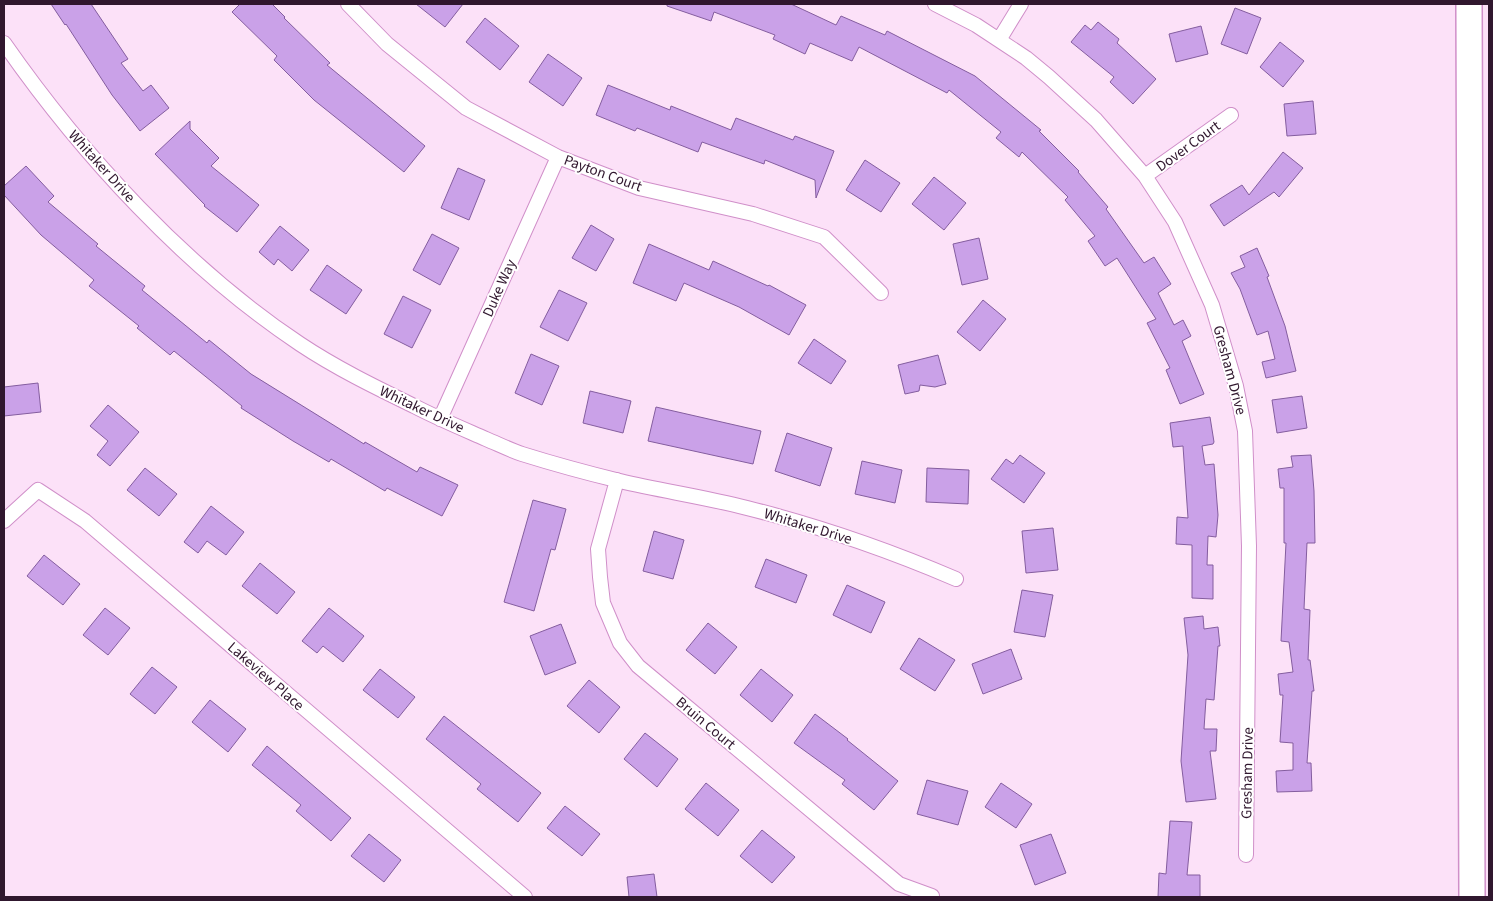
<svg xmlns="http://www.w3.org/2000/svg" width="1493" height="901" viewBox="0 0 1493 901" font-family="'Source Sans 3',sans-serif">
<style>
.building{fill:#caa1e8;stroke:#845d9f}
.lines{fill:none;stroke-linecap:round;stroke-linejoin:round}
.street-casing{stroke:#d08fc9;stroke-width:16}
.highway-casing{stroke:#d08fc9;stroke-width:28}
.street{stroke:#fff;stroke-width:14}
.highway{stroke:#fff;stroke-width:25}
.labels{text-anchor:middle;stroke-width:4;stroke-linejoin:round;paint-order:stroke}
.street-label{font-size:15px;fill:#30172e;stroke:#fff}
</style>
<rect width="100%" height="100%" fill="#fce1f8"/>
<path class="building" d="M 51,4 L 91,4 L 128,59 L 121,63 L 143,91 L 151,85 L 169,108 L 140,131 L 112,95 L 66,24 L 65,25 Z
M 240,4 L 272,4 L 285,17 L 284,18 L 330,63 L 327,65 L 425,146 L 404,172 L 314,100 L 274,60 L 277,56 L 232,12 Z
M 416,4 L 463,4 L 445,27 Z
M 667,4 L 791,4 L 836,25 L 841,16 L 885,35 L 887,31 L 975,76 L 1041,130 L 1039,131 L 1079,171 L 1078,172 L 1108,207 L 1106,209 L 1144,263 L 1154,257 L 1171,284 L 1158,293 L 1174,325 L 1183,320 L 1191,336 L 1182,341 L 1204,394 L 1180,404 L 1166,370 L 1170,368 L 1147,323 L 1156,319 L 1117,258 L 1105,266 L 1088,241 L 1095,236 L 1065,200 L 1068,197 L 1022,152 L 1019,157 L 996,138 L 1001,132 L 949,90 L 947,93 L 859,47 L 852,61 L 810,43 L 805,54 L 773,39 L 775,35 L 714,12 L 711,21 L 667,6 Z
M 1235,8 L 1261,18 L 1247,54 L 1221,44 Z
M 485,18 L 519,46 L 500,70 L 466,42 Z
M 1098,22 L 1119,39 L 1117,43 L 1156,79 L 1133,104 L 1110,82 L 1114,77 L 1071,42 L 1085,25 L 1091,30 Z
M 1201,26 L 1208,54 L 1176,62 L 1169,34 Z
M 1280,42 L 1304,61 L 1283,87 L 1260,67 Z
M 548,54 L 582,78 L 563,106 L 529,82 Z
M 608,85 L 670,110 L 671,106 L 731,130 L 736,118 L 793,140 L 795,136 L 834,151 L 816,198 L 815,180 L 765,160 L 764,164 L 702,142 L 698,152 L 637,128 L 635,131 L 596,115 Z
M 1313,101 L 1316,134 L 1287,136 L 1284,104 Z
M 190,121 L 190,129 L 219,158 L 211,166 L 259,205 L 237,232 L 204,206 L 205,205 L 155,154 Z
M 1283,152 L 1303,168 L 1279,197 L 1274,192 L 1224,226 L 1210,205 L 1242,185 L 1249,195 Z
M 865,160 L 900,183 L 881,212 L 846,190 Z
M 26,166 L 54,196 L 48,202 L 98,244 L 96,246 L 145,286 L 142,290 L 207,343 L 209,340 L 251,374 L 364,444 L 365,442 L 417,472 L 420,467 L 458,485 L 442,516 L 387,488 L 385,491 L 331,459 L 329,462 L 293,441 L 241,408 L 242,406 L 174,351 L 170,355 L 137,328 L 139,326 L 89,286 L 94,280 L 41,235 L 4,195 L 4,186 Z
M 458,168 L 485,180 L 469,220 L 441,208 Z
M 934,177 L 966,203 L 944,230 L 912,204 Z
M 591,225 L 614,239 L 596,271 L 572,258 Z
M 280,226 L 309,250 L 292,271 L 278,259 L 274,265 L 259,252 Z
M 432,234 L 459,248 L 440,285 L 413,270 Z
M 979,238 L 988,279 L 962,285 L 953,244 Z
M 649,244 L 709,270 L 713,261 L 768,286 L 769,285 L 806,305 L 789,335 L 739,307 L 684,283 L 676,301 L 633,283 Z
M 1257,248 L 1269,276 L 1267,277 L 1285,326 L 1296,371 L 1266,378 L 1262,362 L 1275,359 L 1268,331 L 1257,335 L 1240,289 L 1231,273 L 1245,267 L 1240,256 Z
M 327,265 L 362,290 L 346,314 L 310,290 Z
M 559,290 L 587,303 L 568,341 L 540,327 Z
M 403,296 L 431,310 L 412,348 L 384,334 Z
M 983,300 L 1006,319 L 980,351 L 957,332 Z
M 814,339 L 846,361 L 831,384 L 798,363 Z
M 531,354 L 559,366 L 542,405 L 515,393 Z
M 938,355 L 946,384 L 935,387 L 920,385 L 919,391 L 905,394 L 898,365 Z
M 38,383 L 41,412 L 4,416 L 4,387 Z
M 590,391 L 631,401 L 623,433 L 583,423 Z
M 1302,396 L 1307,428 L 1277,433 L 1272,400 Z
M 108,405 L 139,432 L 110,466 L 97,455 L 108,441 L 90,426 Z
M 656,407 L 761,431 L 753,464 L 648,441 Z
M 1210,417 L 1214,442 L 1213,444 L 1202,446 L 1205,465 L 1214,464 L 1218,515 L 1216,537 L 1208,536 L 1207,565 L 1213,565 L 1213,599 L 1192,598 L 1192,545 L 1176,544 L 1177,517 L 1188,518 L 1183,446 L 1173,447 L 1170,423 Z
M 787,433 L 832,448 L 820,486 L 775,471 Z
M 1020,455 L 1045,473 L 1024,503 L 991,479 L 1006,459 L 1013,464 Z
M 1311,455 L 1314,491 L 1315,543 L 1307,543 L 1304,609 L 1310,610 L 1308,660 L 1310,660 L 1314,691 L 1312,691 L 1307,763 L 1311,763 L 1312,791 L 1277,792 L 1276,771 L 1293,770 L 1293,743 L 1280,742 L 1283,695 L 1280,695 L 1278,674 L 1293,672 L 1289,642 L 1281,641 L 1286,543 L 1284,543 L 1284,488 L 1280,488 L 1278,469 L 1293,467 L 1291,456 Z
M 862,461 L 902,470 L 895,503 L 855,494 Z
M 145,468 L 177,494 L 159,516 L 127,490 Z
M 927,468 L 969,470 L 968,504 L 926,502 Z
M 533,500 L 566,509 L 555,550 L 551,549 L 534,611 L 504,602 Z
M 211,506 L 244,532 L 226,555 L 207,541 L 198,553 L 184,542 Z
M 1053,528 L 1058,570 L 1026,573 L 1022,531 Z
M 654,531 L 684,540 L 673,579 L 643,571 Z
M 44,555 L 80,584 L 63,605 L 27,576 Z
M 766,559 L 807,575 L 796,603 L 755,587 Z
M 260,563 L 295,592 L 277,614 L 242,586 Z
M 847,585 L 885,602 L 871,633 L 833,615 Z
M 1022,590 L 1053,595 L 1045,637 L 1014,632 Z
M 105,608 L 130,628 L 108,655 L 83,635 Z
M 329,608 L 364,636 L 343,662 L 323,646 L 317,653 L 302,641 Z
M 1203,616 L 1204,629 L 1218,627 L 1220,646 L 1218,646 L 1214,700 L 1206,699 L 1204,729 L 1217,729 L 1216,751 L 1210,751 L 1216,799 L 1186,802 L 1181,761 L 1188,655 L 1184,618 Z
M 708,623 L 737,647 L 715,674 L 686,650 Z
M 561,624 L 576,663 L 545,675 L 530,636 Z
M 919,638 L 955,660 L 935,691 L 900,669 Z
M 1011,649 L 1022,679 L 983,694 L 972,664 Z
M 152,667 L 177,687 L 155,714 L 130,694 Z
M 380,669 L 415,697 L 398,718 L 363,690 Z
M 761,669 L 793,695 L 772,722 L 740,695 Z
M 589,680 L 620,707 L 599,733 L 567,706 Z
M 210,700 L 246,729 L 228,752 L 192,722 Z
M 815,714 L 848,739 L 847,740 L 898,781 L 874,810 L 842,784 L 845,780 L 794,743 Z
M 444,716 L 541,793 L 518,822 L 477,789 L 481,784 L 426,739 Z
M 645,733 L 678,759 L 657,787 L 624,759 Z
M 267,746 L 351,818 L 331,841 L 296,811 L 301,805 L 252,765 Z
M 927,780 L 968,791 L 958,825 L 917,814 Z
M 706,783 L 739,810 L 718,836 L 685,809 Z
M 1001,783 L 1032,804 L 1016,828 L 985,807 Z
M 565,806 L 600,834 L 582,856 L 547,828 Z
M 1170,821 L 1192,822 L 1187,875 L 1200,875 L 1200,897 L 1158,897 L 1159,873 L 1166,874 Z
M 762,830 L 795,857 L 772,883 L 740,856 Z
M 369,834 L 401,860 L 384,882 L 351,856 Z
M 1051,834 L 1066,873 L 1035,885 L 1020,845 Z
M 654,874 L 657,897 L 629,897 L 627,877 Z"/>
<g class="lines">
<g class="street-casing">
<path id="street" d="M 348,4 L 387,44 L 466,108 L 558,157 L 639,188 L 753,214 L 824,237 L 881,293
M 935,4 L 976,25 L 1026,58 L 1049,77 L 1096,120 L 1145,176 L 1175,222 L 1212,305 L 1236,386 L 1245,431 L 1249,546 L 1246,855
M 999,40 L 1021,4
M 4,43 C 82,155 186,268 300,344 C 336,368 375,387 414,406 C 437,418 461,428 486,439 C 498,444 510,450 522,454 C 554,464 587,473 620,481 C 662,491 705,497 747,508 C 819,526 888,550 956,579
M 1145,176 L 1231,115
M 440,419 L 558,157
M 617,480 L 598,549 L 600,577 L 603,603 L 620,643 L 638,666 L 899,884 L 932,896
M 4,521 L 38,490 L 85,521 L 525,897"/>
</g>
<g class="highway-casing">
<path id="highway" d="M 1469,4 L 1472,897"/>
</g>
<use href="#street" class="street"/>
<use href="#highway" class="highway"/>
</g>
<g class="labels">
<g class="street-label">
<text transform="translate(1188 146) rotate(-36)" y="5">Dover Court</text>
<text transform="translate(102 166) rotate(48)" y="5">Whitaker Drive</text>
<text transform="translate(603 173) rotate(20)" y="5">Payton Court</text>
<text transform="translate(499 288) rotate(-66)" y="5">Duke Way</text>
<text transform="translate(1230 370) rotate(75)" y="5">Gresham Drive</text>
<text transform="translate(422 409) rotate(25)" y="5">Whitaker Drive</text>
<text transform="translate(808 526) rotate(17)" y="5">Whitaker Drive</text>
<text transform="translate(266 676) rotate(41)" y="5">Lakeview Place</text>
<text transform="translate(706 723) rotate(40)" y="5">Bruin Court</text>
<text transform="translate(1247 773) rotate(-89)" y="5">Gresham Drive</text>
</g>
</g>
<rect width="1493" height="901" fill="none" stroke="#30172e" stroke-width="10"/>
</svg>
